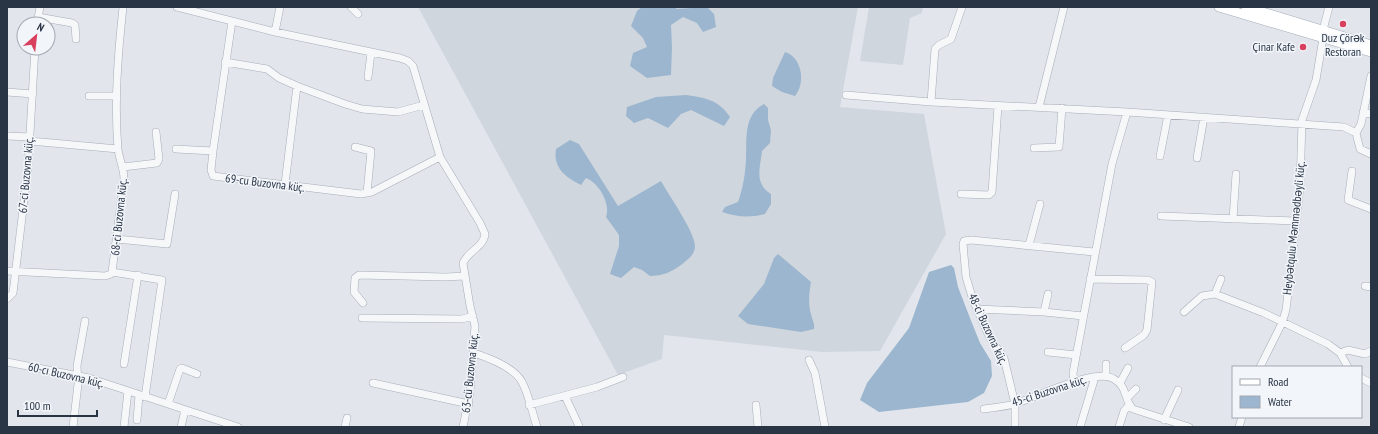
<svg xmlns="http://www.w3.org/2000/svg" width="1378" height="434" viewBox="0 0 1378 434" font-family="'PT Sans Narrow',sans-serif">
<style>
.built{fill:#d0d6de}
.water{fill:#9bb6ce}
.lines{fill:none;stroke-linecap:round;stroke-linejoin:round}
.minor-casing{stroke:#a7adb7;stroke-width:8}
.major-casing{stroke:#a1abb8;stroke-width:10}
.minor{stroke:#f5f7f9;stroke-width:7}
.major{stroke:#fff;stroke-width:9}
.poi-dot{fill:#d8405e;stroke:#f2f5f9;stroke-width:1.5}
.labels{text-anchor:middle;stroke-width:3;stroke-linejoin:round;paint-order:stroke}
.poi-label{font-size:12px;fill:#293445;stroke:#f2f5f9}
.street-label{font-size:12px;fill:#293445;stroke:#f2f5f9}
</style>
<rect width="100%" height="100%" fill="#e2e6ec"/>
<path class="built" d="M 418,7 L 858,7 L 840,107 L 924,114 L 946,234 L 880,351 L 822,352 L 664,335 L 662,359 L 618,375 Z
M 869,7 L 923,7 L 922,13 L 910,18 L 903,65 L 860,61 Z"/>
<path class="water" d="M 642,7 L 677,7 L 676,9 L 707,7 L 714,14 L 716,27 L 703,32 L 697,23 L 683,17 L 671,25 L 672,47 L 671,75 L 647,78 L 630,66 L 633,53 L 647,47 L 643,38 L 631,26 L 637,11 Z
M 785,52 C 802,57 806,83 795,96 L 782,92 L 772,86 L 773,78 Z
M 686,95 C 705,98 718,99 730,117 L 724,126 L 691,110 L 681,114 L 668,128 L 648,118 L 634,123 L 626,116 L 627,107 L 656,97 Z
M 764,104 L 768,108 L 768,120 L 771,130 L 770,143 L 762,151 C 760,169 754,183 771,194 L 771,204 L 765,214 C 749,218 737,217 722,212 L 725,207 L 738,202 C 743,188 745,175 746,160 C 747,139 743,115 764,104 Z
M 570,140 L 579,144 L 618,206 L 661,181 C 668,194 695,232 695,246 C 695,255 688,259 681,265 C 671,272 663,276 650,276 L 642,270 L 634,267 L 621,278 L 610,274 L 619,246 L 619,235 L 606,217 C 611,204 599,183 586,178 L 581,185 C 565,177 553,168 556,149 Z
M 778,254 L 811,282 C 809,293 808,304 811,314 C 812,320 815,323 814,329 L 801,332 L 748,324 L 738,316 L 764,284 L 774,258 Z
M 951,265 L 954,268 L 958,287 L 970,318 L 980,343 L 991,361 L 992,376 L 984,393 L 968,402 L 879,412 L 860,400 L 867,383 L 909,328 L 929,272 Z"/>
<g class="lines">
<g class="minor-casing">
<path id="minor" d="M 177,7 L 275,32 L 400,58 L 408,61 L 413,66 L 440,157 L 480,223 L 485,234 C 484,247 468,251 463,263 L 470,306 L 475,326 L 470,392 L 463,427
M 351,7 L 358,14
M 38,17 L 72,23 L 75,25 L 76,39
M 232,21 L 213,151 L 211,170 L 213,176 L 361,194 L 372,192 L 440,157
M 37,24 L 40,7
M 1323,30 L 1329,7
M 275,32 L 280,7
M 225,62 L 267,69 L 279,78 L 297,86 L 345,104 L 362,109 L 398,112 L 424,105
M 368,77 L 371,53
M 7,92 L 33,94
M 846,95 L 931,102 L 1127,112 L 1344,127 L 1356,133 L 1360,149 L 1371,154
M 89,96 L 117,96
M 931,102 L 935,49 L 939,45 L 951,39 L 962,7
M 1039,107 L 1064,7
M 1363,112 L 1371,114
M 1356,133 L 1361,124 L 1371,76
M 7,136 L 30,137
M 30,141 L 118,149
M 355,147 L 371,151 L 367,193
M 1034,148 L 1059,147 L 1062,108
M 176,149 L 213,151
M 1160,156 L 1168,115
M 1197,158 L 1204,117
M 123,167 L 157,163 L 159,159 L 156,132
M 1352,171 L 1348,200 L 1371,209
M 285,184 L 297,86
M 961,194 L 989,195 L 992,192 L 998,106
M 1161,216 L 1295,221
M 1233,219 L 1236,174
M 117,239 L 167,244 L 175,194
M 1029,245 L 1040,204
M 7,271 L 105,276 L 111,274 L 112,272 L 124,179 C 124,168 119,159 118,149 C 114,102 118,54 123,7
M 112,272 L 162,280 L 145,397
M 1090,279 L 1148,280 L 1152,282 L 1147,330 L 1144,335 L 1125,348
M 1365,286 L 1371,287
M 1215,294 L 1221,279
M 7,299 L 13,293 L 28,167 L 35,48
M 363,303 L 354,292 L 355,278 L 359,275 L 446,277 L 464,276
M 977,309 L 1044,312 L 1083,316
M 1044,312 L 1048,294
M 1184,312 L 1202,296 L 1215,294 L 1264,313 L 1328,344 L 1340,353 L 1348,367
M 362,318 L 462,319 L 473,316
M 1048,352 L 1076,355
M 474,353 C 489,358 514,367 522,382 C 529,395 532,412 537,427
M 1340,353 L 1348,350 L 1365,354 L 1371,351
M 809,360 L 815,373 L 825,427
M 7,362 L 89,378 L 238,427
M 124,364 L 138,275
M 1260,367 L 1282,323 L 1286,310 L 1300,188 L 1302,120 L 1316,80 L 1323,38
M 1106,376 L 1106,364
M 1361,378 L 1371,383
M 1074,382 L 1073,373 L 1112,164 L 1127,112
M 373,383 L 469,404
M 1120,383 L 1128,368
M 565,396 L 579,426
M 1128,397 L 1136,389
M 168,404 L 180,369 L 182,368 L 197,374
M 529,405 L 597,387 L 623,377
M 756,405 L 758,427
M 984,409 C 995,407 1007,407 1017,403 C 1038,397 1095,367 1114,379 C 1128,387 1124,401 1133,409 L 1189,427
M 137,420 L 139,395
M 1164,420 L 1178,390
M 73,427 L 78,384 L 77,366 L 85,321
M 124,427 L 128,391
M 181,427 L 185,410
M 345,427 L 347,418
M 1015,427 L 1015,404 L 1004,358 L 990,338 L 973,300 L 966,277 L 963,244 L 964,241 L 971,240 L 1094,252
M 1080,427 L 1095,377
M 1119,427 L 1124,411 L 1129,405
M 1239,427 L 1242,417"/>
</g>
<g class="major-casing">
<path id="major" d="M 1219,7 L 1371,52
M 1246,7 L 1371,45"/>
</g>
<use href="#minor" class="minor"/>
<use href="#major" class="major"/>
</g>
<g class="poi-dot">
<circle cx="1343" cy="24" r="4"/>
<circle cx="1303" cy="47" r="4"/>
</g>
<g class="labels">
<g class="poi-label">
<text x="1343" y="42">Duz Çörək<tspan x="1343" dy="14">Restoran</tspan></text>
<text x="1295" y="51" text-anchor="end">Çinar Kafe</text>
</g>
<g class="street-label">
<text transform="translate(26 175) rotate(-85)" y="4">67-ci Buzovna küç.</text>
<text transform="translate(265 183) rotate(7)" y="4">69-cu Buzovna küç.</text>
<text transform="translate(119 217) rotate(-84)" y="4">68-ci Buzovna küç.</text>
<text transform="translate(1294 228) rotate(-84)" y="4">Heybətqulu Məmmədbəyli küç.</text>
<text transform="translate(988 329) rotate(65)" y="4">48-ci Buzovna küç.</text>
<text transform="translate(470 373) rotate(-84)" y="4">63-cü Buzovna küç.</text>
<text transform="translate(66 375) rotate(13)" y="4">60-cı Buzovna küç.</text>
<text transform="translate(1049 391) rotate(-18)" y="4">45-ci Buzovna küç.</text>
</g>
</g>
<rect width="1378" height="434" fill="none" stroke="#293445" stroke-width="16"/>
<rect x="1232" y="366" width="130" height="52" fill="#f2f5f9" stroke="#a2a8b1"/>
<rect x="1240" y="379" width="20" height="6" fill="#ffffff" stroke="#a2a8b1"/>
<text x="1268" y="386" font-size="12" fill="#293445">Road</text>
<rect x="1240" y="396" width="20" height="12" fill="#9bb6ce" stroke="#a2a8b1"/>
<text x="1268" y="406" font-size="12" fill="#293445">Water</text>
<g transform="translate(36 36) rotate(28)"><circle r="19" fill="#f2f5f9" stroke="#a2a8b1"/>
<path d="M0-3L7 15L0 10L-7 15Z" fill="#d8405e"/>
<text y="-6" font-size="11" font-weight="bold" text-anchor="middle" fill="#293445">N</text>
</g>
<path d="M18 410v6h79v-6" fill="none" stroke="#293445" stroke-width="2"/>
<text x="24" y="410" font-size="12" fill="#293445" stroke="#f2f5f9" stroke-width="3" paint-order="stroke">100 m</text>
</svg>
